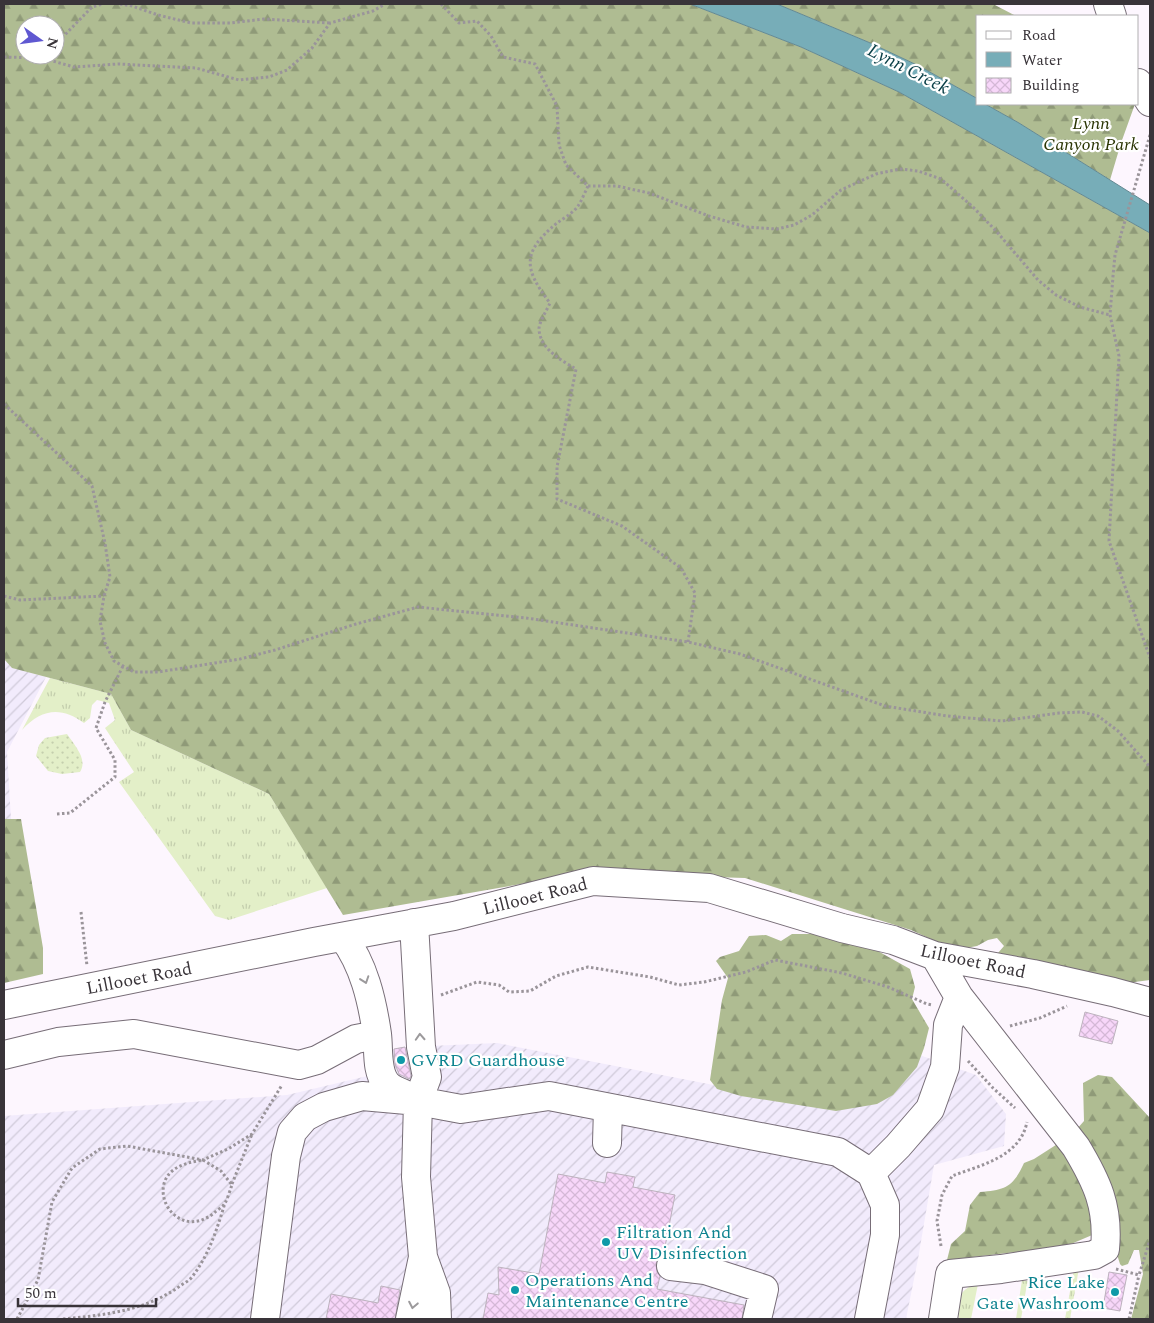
<svg xmlns="http://www.w3.org/2000/svg" width="1154" height="1323" viewBox="0 0 1154 1323" font-family="Spectral,serif">
<style>
.industrial{fill:url(#industrial-furrows)}
.grass{fill:url(#grass-tufts)}
.forest{fill:url(#forest-firs);fill-rule:evenodd}
.garden{fill:url(#garden-dots)}
.water{fill:#77adb8;stroke:#648992}
.building{fill:url(#building-cross-hatch);stroke:#bcb2bd}
.lines{fill:none;stroke-linecap:round;stroke-linejoin:round}
.minor-casing{stroke:#776d77;stroke-width:30}
.path{stroke:#9a949a;stroke-width:3;stroke-dasharray:2.5 2.5;stroke-linecap:butt}
.minor{stroke:#fff;stroke-width:28}
.oneway{stroke:#9c9a9c}
.culture-dot{fill:#0f9aa8;stroke:#fff;stroke-width:2}
.labels{text-anchor:middle;stroke-width:4.5;stroke-linejoin:round;paint-order:stroke}
.park-label{font-size:18px;font-style:italic;fill:#2a3503;stroke:#fff}
.street-label{font-size:18px;fill:#393439;stroke:#fff}
.culture-label{font-size:18px;fill:#0d838f;stroke:#fff;text-anchor:start}
.water-label{font-size:19px;font-style:italic;fill:#0a3f47;stroke:#fff}
</style>
<defs>
<pattern id="industrial-furrows" width="10" height="10" patternUnits="userSpaceOnUse" patternTransform="scale(1.25)"><rect width="10" height="10" fill="#f2ebfc"/><path d="M-1 1l2-2M0 10L10 0M9 11l2-2" fill="none" stroke="#d0cad9"/></pattern>
<pattern id="grass-tufts" width="24" height="20" patternUnits="userSpaceOnUse" patternTransform="scale(1.25)"><rect width="24" height="20" fill="#e3efc8"/><path d="M3 7l-1-3M5 7V3M7 7l1-3M15 17l-1-3M17 17v-4M19 17l1-3" fill="none" stroke="#c4cead"/></pattern>
<pattern id="forest-firs" width="22" height="20" patternUnits="userSpaceOnUse" patternTransform="scale(1.25)"><rect width="22" height="20" fill="#afbc92"/><path d="M5 1l3.5 6h-7zM16 11l3.5 6h-7z" fill="#8f9a78"/></pattern>
<pattern id="garden-dots" width="8" height="8" patternUnits="userSpaceOnUse" patternTransform="scale(1.25)"><rect width="8" height="8" fill="#e3efc8"/><path d="M2 2h.1M6 6h.1" fill="none" stroke="#c4cead" stroke-width="1.8" stroke-linecap="round"/></pattern>
<pattern id="building-cross-hatch" width="8" height="8" patternUnits="userSpaceOnUse" patternTransform="scale(1.25)"><rect width="8" height="8" fill="#f7d6f9"/><path d="M0 0l8 8M0 8l8-8" fill="none" stroke="#d4b8d6"/></pattern>
</defs>
<rect width="100%" height="100%" fill="#fdf6fe"/>
<path class="industrial" d="M 4,659 L 13,668 L 46,677 L 7,752 L 11,819 L 4,819 Z
M 497,1043 L 729,1088 L 911,1052 L 976,1075 L 1006,1114 L 1004,1146 L 934,1165 L 918,1259 L 906,1319 L 4,1319 L 4,1116 L 287,1095 L 393,1070 L 390,1050 L 408,1047 Z"/>
<path class="grass" d="M 50,678 L 111,694 L 131,730 L 269,794 L 327,888 L 229,920 L 215,916 L 119,782 L 134,772 L 105,728 L 115,720 L 109,703 L 97,700 L 92,705 L 90,718 L 84,723 C 61,706 41,709 22,730 Z
M 1079,1268 L 1070,1319 L 1065,1319 L 1074,1269 Z
M 1022,1280 L 1028,1281 L 1027,1284 L 1021,1319 L 1016,1319 Z
M 978,1284 L 971,1319 L 959,1319 C 955,1301 959,1288 978,1284 Z"/>
<path class="forest" d="M 4,4 L 690,4 L 801,47 L 899,92 L 1150,233 L 1150,980 L 1112,985 L 1004,962 L 998,953 L 1004,946 L 997,938 L 988,940 L 977,946 L 955,950 L 911,930 L 745,878 L 584,873 L 343,915 L 269,794 L 131,730 L 111,694 L 12,668 L 4,659 ZM 25,25 L 55,25 L 55,55 L 25,55 Z
M 777,4 L 993,4 L 1016,16 L 978,16 L 978,99 L 919,66 L 868,42 Z
M 985,104 L 1135,104 L 1121,143 L 1110,180 L 1019,123 Z
M 4,819 L 21,819 L 43,948 L 43,974 L 4,983 Z
M 792,934 L 815,934 L 876,950 L 910,969 L 915,987 L 912,999 L 929,1028 L 924,1048 L 917,1067 L 893,1095 L 877,1104 L 836,1111 L 741,1096 L 717,1089 L 710,1080 L 722,1000 L 728,978 L 716,961 L 720,957 L 739,951 L 749,936 L 766,935 L 781,941 Z
M 1098,1075 L 1112,1077 L 1150,1118 L 1150,1319 L 1131,1319 L 1143,1274 L 1139,1250 L 1134,1250 L 1128,1264 L 1122,1266 L 1120,1264 L 1077,1129 L 1084,1121 L 1083,1083 Z
M 1059,1143 L 1089,1196 L 1097,1233 L 1052,1252 L 1016,1252 L 947,1260 L 951,1244 L 965,1231 L 970,1205 L 980,1192 C 1006,1190 1013,1187 1024,1163 L 1034,1159 Z"/>
<path class="garden" d="M 67,734 C 75,746 88,759 80,772 L 62,774 L 48,771 L 36,756 L 39,745 L 45,738 Z"/>
<path class="water" d="M 690,4 L 777,4 L 868,42 L 919,66 L 978,99 L 978,104 L 985,104 L 1019,123 L 1150,205 L 1150,233 L 899,92 L 801,47 Z"/>
<path class="building" d="M 1085,1012 L 1118,1021 L 1112,1044 L 1079,1036 Z
M 405,1047 L 411,1076 L 409,1079 L 399,1074 L 395,1064 L 394,1049 Z
M 607,1172 L 635,1177 L 633,1187 L 675,1195 L 664,1252 L 658,1257 L 656,1264 L 657,1272 L 660,1276 L 657,1289 L 744,1305 L 742,1319 L 483,1319 L 488,1293 L 499,1295 L 498,1267 L 539,1274 L 558,1174 L 605,1183 Z
M 1109,1272 L 1127,1275 L 1120,1311 L 1103,1308 Z
M 381,1286 L 400,1290 L 395,1319 L 326,1319 L 331,1294 L 378,1303 Z"/>
<g class="lines">
<g class="minor-casing">
<path id="minor" d="M 1108,4 L 1112,16
M 1138,83 L 1150,102
M 414,923 L 421,1047 L 427,1077 L 418,1101 L 416,1177 L 423,1257 L 436,1293 L 437,1319
M 343,937 C 364,965 372,1000 377,1034 C 379,1050 376,1071 386,1083 C 391,1090 405,1094 413,1098
M 935,956 L 959,997 L 1076,1147 C 1097,1182 1109,1207 1105,1249 L 1094,1255 L 1001,1269 L 950,1274 L 943,1319
M 4,1005 L 314,942 L 454,916 L 593,881 L 709,888 L 842,928 L 893,940 L 935,956 L 1033,974 L 1113,992 L 1150,1002
M 4,1055 L 58,1042 L 134,1034 L 299,1065 L 317,1060 L 356,1039 L 377,1035
M 607,1143 L 608,1108
M 871,1173 L 898,1146 L 930,1109 L 945,1067 L 948,1025 L 959,997
M 671,1266 L 705,1270 L 764,1289 L 757,1319
M 265,1319 L 286,1156 L 292,1132 L 305,1117 L 324,1107 L 362,1096 L 418,1101 L 461,1109 L 549,1096 L 838,1152 L 871,1173 L 885,1205 L 885,1235 L 869,1319
M 410,1319 L 423,1257"/>
</g>
<path class="path" d="M 120,4 L 132,6 L 158,15 L 191,23 L 230,23 L 264,19 L 330,23
M 441,4 L 459,23 L 477,21 L 491,36 L 503,57 L 535,64 L 557,106 L 559,145 L 566,165 L 588,186 C 585,192 582,200 578,206 C 573,213 564,218 557,223 C 522,252 523,268 550,303 C 547,310 539,322 539,329 C 540,349 561,360 576,369 L 557,467 L 557,499 L 622,526 L 681,568 L 695,593 L 688,642
M 55,45 L 92,7 L 103,4
M 4,57 L 42,58 L 74,67 L 118,64 L 196,68 L 239,80 L 269,77 L 287,70 L 312,48 L 330,23 L 373,11 L 385,4
M 1150,135 L 1115,255 L 1113,276 L 1110,315 L 1119,356 L 1109,541 L 1150,658
M 588,186 L 617,186 L 649,193 L 709,216 L 746,227 L 777,229 L 794,225 L 812,215 L 841,190 L 876,174 L 900,169 L 918,171 L 941,179 L 973,207 L 997,232 L 1038,280 L 1056,295 L 1080,307 L 1110,315
M 4,404 L 92,486 L 105,543 L 110,577 L 104,596 L 100,621 L 105,643 L 114,661 L 134,672 L 158,672 L 240,659 L 275,650 L 356,624 L 418,607 L 526,618 L 688,642 L 740,654 L 885,706 L 947,716 L 1002,721 L 1059,713 L 1082,712 L 1098,716 L 1118,731 L 1150,767
M 4,596 L 20,600 L 104,596
M 57,814 L 70,813 L 115,777 L 115,760 L 96,728 L 105,702 L 123,666
M 81,912 L 87,966
M 441,995 L 477,982 L 499,985 L 509,992 L 530,991 L 556,976 L 588,967 L 650,977 L 679,985 L 704,982 L 746,972 L 775,960 L 842,973 L 888,987 L 927,1004 L 932,1005
M 1010,1026 L 1040,1018 L 1067,1006
M 968,1061 L 993,1088 L 1015,1108
M 203,1160 L 221,1171 L 232,1185 C 230,1190 228,1198 225,1203 C 223,1207 217,1210 214,1213 C 179,1241 148,1194 171,1172 C 180,1164 191,1162 203,1160 Z
M 232,1184 L 252,1134
M 941,1246 L 937,1221 L 942,1195 L 952,1176 C 981,1165 1020,1157 1027,1122
M 1116,1269 L 1139,1275 L 1150,1240
M 17,1319 L 38,1280 L 52,1202 L 72,1168 L 100,1149 L 127,1146 L 203,1160 L 228,1149 L 252,1134 L 282,1085
M 63,1319 C 105,1315 145,1311 180,1286 C 184,1283 189,1281 192,1277 C 209,1255 217,1229 225,1203
M 1129,1319 L 1139,1275"/>
<use href="#minor" class="minor"/>
</g>
<defs><path id="oneway-chevron" d="M-2-3.5L2.5 0L-2 3.5" fill="none" stroke-width="1.6" stroke-linecap="round" stroke-linejoin="round" transform="scale(1.25)"/></defs>
<g class="oneway">
<use href="#oneway-chevron" transform="translate(365 980) rotate(71)"/>
<use href="#oneway-chevron" transform="translate(420 1037) rotate(-93)"/>
<use href="#oneway-chevron" transform="translate(413 1305) rotate(101)"/>
</g>
<g class="culture-dot">
<circle cx="401" cy="1060" r="5"/>
<circle cx="606" cy="1242" r="5"/>
<circle cx="515" cy="1290" r="5"/>
<circle cx="1115" cy="1292" r="5"/>
</g>
<g class="labels">
<g class="park-label">
<text x="1091" y="129">Lynn<tspan x="1091" dy="21">Canyon Park</tspan></text>
</g>
<g class="street-label">
<text transform="translate(535 896) rotate(-14)" y="6">Lillooet Road</text>
<text transform="translate(973 961) rotate(12)" y="6">Lillooet Road</text>
<text transform="translate(139 978) rotate(-11)" y="6">Lillooet Road</text>
</g>
<g class="culture-label">
<text x="411" y="1066">GVRD Guardhouse</text>
<text x="616" y="1238">Filtration And<tspan x="616" dy="21">UV Disinfection</tspan></text>
<text x="525" y="1286">Operations And<tspan x="525" dy="21">Maintenance Centre</tspan></text>
<text x="1105" y="1288" text-anchor="end">Rice Lake<tspan x="1105" dy="21">Gate Washroom</tspan></text>
</g>
<g class="water-label">
<text transform="translate(909 68) rotate(27)" y="7">Lynn Creek</text>
</g>
</g>
<rect width="1154" height="1323" fill="none" stroke="#393439" stroke-width="10"/>
<rect x="976" y="15" width="162" height="90" fill="#ffffff" stroke="#b0aeb0"/>
<rect x="986" y="31" width="25" height="8" fill="#ffffff" stroke="#b0aeb0"/>
<text x="1022" y="40" font-size="15" fill="#393439">Road</text>
<rect x="986" y="52" width="25" height="15" fill="#77adb8" stroke="#b0aeb0"/>
<text x="1022" y="65" font-size="15" fill="#393439">Water</text>
<rect x="986" y="78" width="25" height="15" fill="url(#building-cross-hatch)" stroke="#b0aeb0"/>
<text x="1022" y="90" font-size="15" fill="#393439">Building</text>
<g transform="translate(40 40) rotate(104)"><circle r="24" fill="#ffffff" stroke="#b0aeb0"/>
<path d="M0-4L9 19L0 12L-9 19Z" fill="#5f58d1"/>
<text y="-8" font-size="14" font-weight="bold" text-anchor="middle" fill="#393439">N</text>
</g>
<path d="M18 1298v8h138v-8" fill="none" stroke="#393439" stroke-width="2.5"/>
<text x="25" y="1298" font-size="15" fill="#393439" stroke="#ffffff" stroke-width="4" paint-order="stroke">50 m</text>
</svg>
